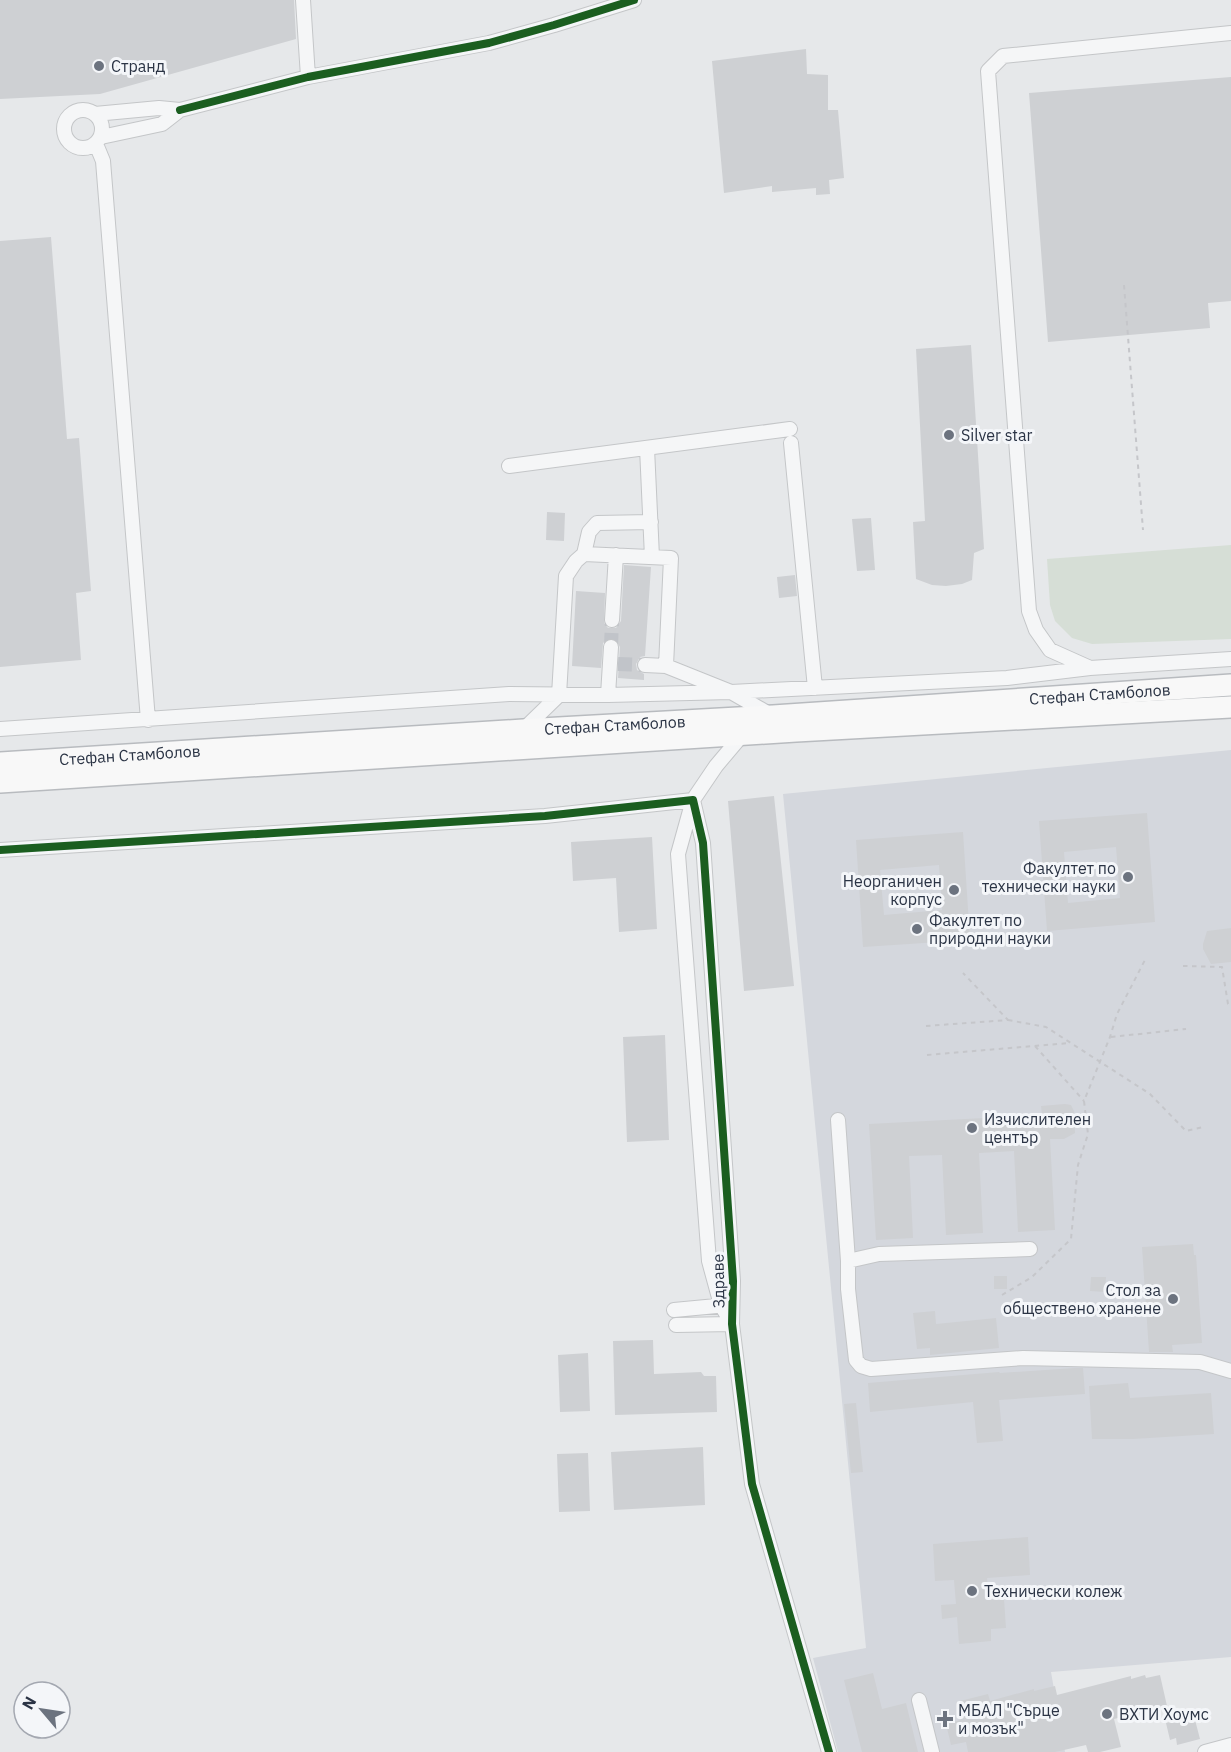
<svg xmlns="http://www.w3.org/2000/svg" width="1231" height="1752" viewBox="0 0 1231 1752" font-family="'IBM Plex Sans',sans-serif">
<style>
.built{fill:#d4d7dd}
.green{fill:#d6ded6}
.building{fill:#ced0d3;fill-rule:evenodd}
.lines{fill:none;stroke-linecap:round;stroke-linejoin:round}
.minor-tunnel{stroke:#c1c4c9;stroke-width:14;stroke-dasharray:14 7;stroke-linecap:butt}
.minor-casing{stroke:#c4c6c8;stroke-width:16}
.highway-casing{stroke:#b8bbbf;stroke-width:24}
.path{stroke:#c5c6ca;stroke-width:2;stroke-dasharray:4.5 4.5;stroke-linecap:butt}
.minor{stroke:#f5f6f7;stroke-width:14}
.highway{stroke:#f8f8f8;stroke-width:21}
.cycleway-casing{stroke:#f4f6f9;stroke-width:11}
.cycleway{stroke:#1b5e20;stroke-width:8}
.poi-dot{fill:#6c737f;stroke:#f4f6f9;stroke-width:2}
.labels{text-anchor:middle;stroke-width:6;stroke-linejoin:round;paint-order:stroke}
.poi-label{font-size:16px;fill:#2b3445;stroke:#f4f6f9;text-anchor:start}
.street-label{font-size:16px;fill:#2b3445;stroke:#f4f6f9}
</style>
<rect width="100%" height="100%" fill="#e6e8ea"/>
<path class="built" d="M 1231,750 L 1231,1657 L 1051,1672 L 1065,1752 L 838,1752 L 813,1658 L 866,1648 L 783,794 Z"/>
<path class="green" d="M 1231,545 L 1231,639 L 1092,644 L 1072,638 L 1055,621 L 1050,605 L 1047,559 Z"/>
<path class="building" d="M 0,0 L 294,0 L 296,39 L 100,94 L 0,99 Z
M 806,49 L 807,74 L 828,75 L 828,110 L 838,110 L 844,178 L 829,180 L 830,194 L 816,195 L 816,188 L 772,192 L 772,186 L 724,193 L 712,61 Z
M 1231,77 L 1231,301 L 1208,303 L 1210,328 L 1048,342 L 1029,93 Z
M 51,237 L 67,439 L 79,438 L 91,591 L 76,593 L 81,660 L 0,667 L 0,241 Z
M 971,345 L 984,549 L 974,553 L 972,580 L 962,584 L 946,586 L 932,585 L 916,579 L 913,522 L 925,521 L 916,349 Z
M 547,512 L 565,513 L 564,541 L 546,540 Z
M 871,518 L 875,570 L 857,571 L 852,519 Z
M 624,565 L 651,567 L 645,656 L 640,657 L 636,664 L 637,670 L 644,674 L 644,680 L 618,678 L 620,647 L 616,640 L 612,638 L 608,639 L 603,643 L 601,668 L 572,666 L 576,591 L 605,593 L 604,623 L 608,628 L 616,628 L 621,621 Z
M 795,575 L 797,596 L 779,598 L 777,577 Z
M 774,796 L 794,986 L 744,991 L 728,801 Z
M 1147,813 L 1155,922 L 1047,931 L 1039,821 ZM 1116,847 L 1120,898 L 1068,903 L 1064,852 Z
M 963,832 L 970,940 L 863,947 L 856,840 ZM 939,865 L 942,910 L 884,915 L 880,870 Z
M 652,837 L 657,929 L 619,932 L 616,878 L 573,881 L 571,842 Z
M 1231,928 L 1231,962 L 1211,964 L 1203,949 L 1203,944 L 1207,931 Z
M 665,1035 L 669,1140 L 627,1142 L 623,1037 Z
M 1065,1104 L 1071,1105 L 1074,1111 L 1075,1133 L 1064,1139 L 1050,1139 L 1055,1230 L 1018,1232 L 1014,1151 L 979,1153 L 983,1233 L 946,1235 L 942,1155 L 909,1156 L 913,1238 L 876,1240 L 869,1124 L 1042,1115 L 1041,1106 Z
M 1193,1244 L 1194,1255 L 1196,1255 L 1202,1343 L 1172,1345 L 1173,1352 L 1149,1352 L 1142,1247 Z
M 994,1276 L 1007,1276 L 1007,1289 L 994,1289 Z
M 1091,1277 L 1106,1277 L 1105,1292 L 1090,1291 Z
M 935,1311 L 936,1324 L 996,1318 L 999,1348 L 930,1355 L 930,1348 L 917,1349 L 913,1313 Z
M 653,1340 L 654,1374 L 701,1372 L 704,1376 L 716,1376 L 717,1412 L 615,1415 L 613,1341 Z
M 588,1353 L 590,1411 L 560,1412 L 558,1355 Z
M 1075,1368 L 1083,1368 L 1085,1394 L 999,1400 L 1003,1441 L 977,1443 L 973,1402 L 870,1412 L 868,1383 L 999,1372 L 1000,1373 Z
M 1128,1383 L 1130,1398 L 1211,1393 L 1214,1434 L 1133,1439 L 1092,1439 L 1089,1386 Z
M 856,1403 L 863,1472 L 851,1473 L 844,1404 Z
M 703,1447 L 705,1505 L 614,1510 L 611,1452 Z
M 588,1453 L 590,1511 L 559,1512 L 557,1454 Z
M 1028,1537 L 1030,1575 L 987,1578 L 989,1600 L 1004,1599 L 1006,1628 L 991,1629 L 991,1641 L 959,1644 L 957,1617 L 942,1619 L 941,1605 L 956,1604 L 954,1580 L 935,1581 L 933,1544 Z
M 873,1673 L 882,1709 L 906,1703 L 918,1752 L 862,1752 L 844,1680 Z
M 1145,1675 L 1146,1678 L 1160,1675 L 1167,1706 L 1114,1719 L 1121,1747 L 1100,1752 L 1088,1752 L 1086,1745 L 1055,1752 L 968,1752 L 966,1742 L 951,1745 L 946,1724 L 961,1720 L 956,1702 L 988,1694 L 990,1701 L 1034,1689 L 1034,1691 L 1055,1686 L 1057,1695 L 1131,1676 L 1131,1679 Z
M 1194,1716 L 1200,1739 L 1177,1745 L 1176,1738 L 1170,1740 L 1166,1723 Z"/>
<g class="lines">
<path class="minor-tunnel" d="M 611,647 L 612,620
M 618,664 L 645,665"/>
<g class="minor-casing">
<path id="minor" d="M 303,0 L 308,77
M 180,110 L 308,77 L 489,43 L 554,25 L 634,0
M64 129a19 19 0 1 1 38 0a19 19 0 1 1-38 0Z
M 95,114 L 159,108 L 180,110 L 162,124 L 101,137
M 96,144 L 103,161 L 148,720
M 791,443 L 815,688
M 647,448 L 652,557
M 509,466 L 790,429
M 584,554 L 589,532 L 597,523 L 651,522
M 612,620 L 616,555
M 645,665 L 666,666
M 1088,667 L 1050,650 L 1036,630 L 1029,611 L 988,71 L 1003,56 L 1231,33
M 608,695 L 611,647
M 0,729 L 509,694 L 608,695 L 731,692 L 1007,678 L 1090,668 L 1231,659
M 523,730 L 559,695 L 566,576 L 576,561 L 584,554 L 671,558 L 666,666 L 731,692 L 771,715
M 693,800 L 703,843 L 733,1281 L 732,1324 L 752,1484 L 829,1752
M 0,850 L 545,816 L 693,800
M 838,1120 L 848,1261 L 848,1289 L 856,1360 L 861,1366 L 871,1369 L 1023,1358 L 1200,1362 L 1231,1371
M 848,1261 L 879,1254 L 1030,1249
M 674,1310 L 727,1305
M 731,1322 L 721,1305 L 709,1261 L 678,854 L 693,800 L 716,766 L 743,734
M 676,1325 L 732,1324
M 919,1700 L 932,1752
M 1205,1752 L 1231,1745"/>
</g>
<g class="highway-casing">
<g id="highway">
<path id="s1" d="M 0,763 L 523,730 L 773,716 L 1231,685"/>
<path d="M 0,782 L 796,731 L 1231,707"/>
</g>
</g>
<path class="path" d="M 1124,285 L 1143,530
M 1183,966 L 1222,967 L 1228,1004 L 1231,1006
M 1008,1020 L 1046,1027 L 1150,1094 L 1186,1131 L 1203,1127
M 926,1026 L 1008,1020 L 963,973
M 1111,1037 L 1186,1029
M 1035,1046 L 1084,1101
M 927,1055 L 1070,1043
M 1002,1295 L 1032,1277 L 1071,1239 L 1078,1165 L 1088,1134 L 1084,1101 L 1110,1037 L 1117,1014 L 1146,958"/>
<use href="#minor" class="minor"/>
<use href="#highway" class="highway"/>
<g class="cycleway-casing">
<path id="cycleway" d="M 180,110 L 308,77 L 489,43 L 554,25 L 634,0
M 0,850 L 545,816 L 693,800 L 703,843 L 733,1281 L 732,1324 L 752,1484 L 829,1752"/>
</g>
<use href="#cycleway" class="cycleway"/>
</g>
<g class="poi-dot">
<circle cx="99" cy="66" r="6"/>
<circle cx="949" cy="435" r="6"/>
<circle cx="1128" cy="877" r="6"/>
<circle cx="954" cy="890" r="6"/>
<circle cx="917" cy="929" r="6"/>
<circle cx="972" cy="1128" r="6"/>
<circle cx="1173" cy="1299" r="6"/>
<circle cx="972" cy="1591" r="6"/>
<circle cx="1107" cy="1714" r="6"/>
<path d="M942 1710h6v6h6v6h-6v6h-6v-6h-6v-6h6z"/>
</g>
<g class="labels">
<g class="poi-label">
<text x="111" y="72">Странд</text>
<text x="961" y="441">Silver star</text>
<text x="1116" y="874" text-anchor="end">Факултет по<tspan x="1116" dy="18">технически науки</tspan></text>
<text x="942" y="887" text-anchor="end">Неорганичен<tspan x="942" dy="18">корпус</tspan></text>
<text x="929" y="926">Факултет по<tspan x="929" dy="18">природни науки</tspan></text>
<text x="984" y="1125">Изчислителен<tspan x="984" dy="18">център</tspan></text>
<text x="1161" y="1296" text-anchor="end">Стол за<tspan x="1161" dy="18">обществено хранене</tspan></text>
<text x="984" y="1597">Технически колеж</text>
<text x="958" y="1716">МБАЛ "Сърце<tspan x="958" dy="18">и мозък"</tspan></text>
<text x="1119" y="1720">ВХТИ Хоумс</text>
</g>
<g class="street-label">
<text dy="6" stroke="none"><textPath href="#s1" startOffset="1102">Стефан Стамболов</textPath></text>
<text dy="6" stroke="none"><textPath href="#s1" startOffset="616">Стефан Стамболов</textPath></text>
<text dy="6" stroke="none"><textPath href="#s1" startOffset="130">Стефан Стамболов</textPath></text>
<text transform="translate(718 1281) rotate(-91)" y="6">Здраве</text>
</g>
</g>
<g transform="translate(42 1710) rotate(299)"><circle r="28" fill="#f4f6f9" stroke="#a4a8b1" stroke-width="1.5"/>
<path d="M0-4.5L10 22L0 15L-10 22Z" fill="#6c737f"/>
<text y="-9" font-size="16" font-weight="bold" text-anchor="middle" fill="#2b3445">N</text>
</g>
</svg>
